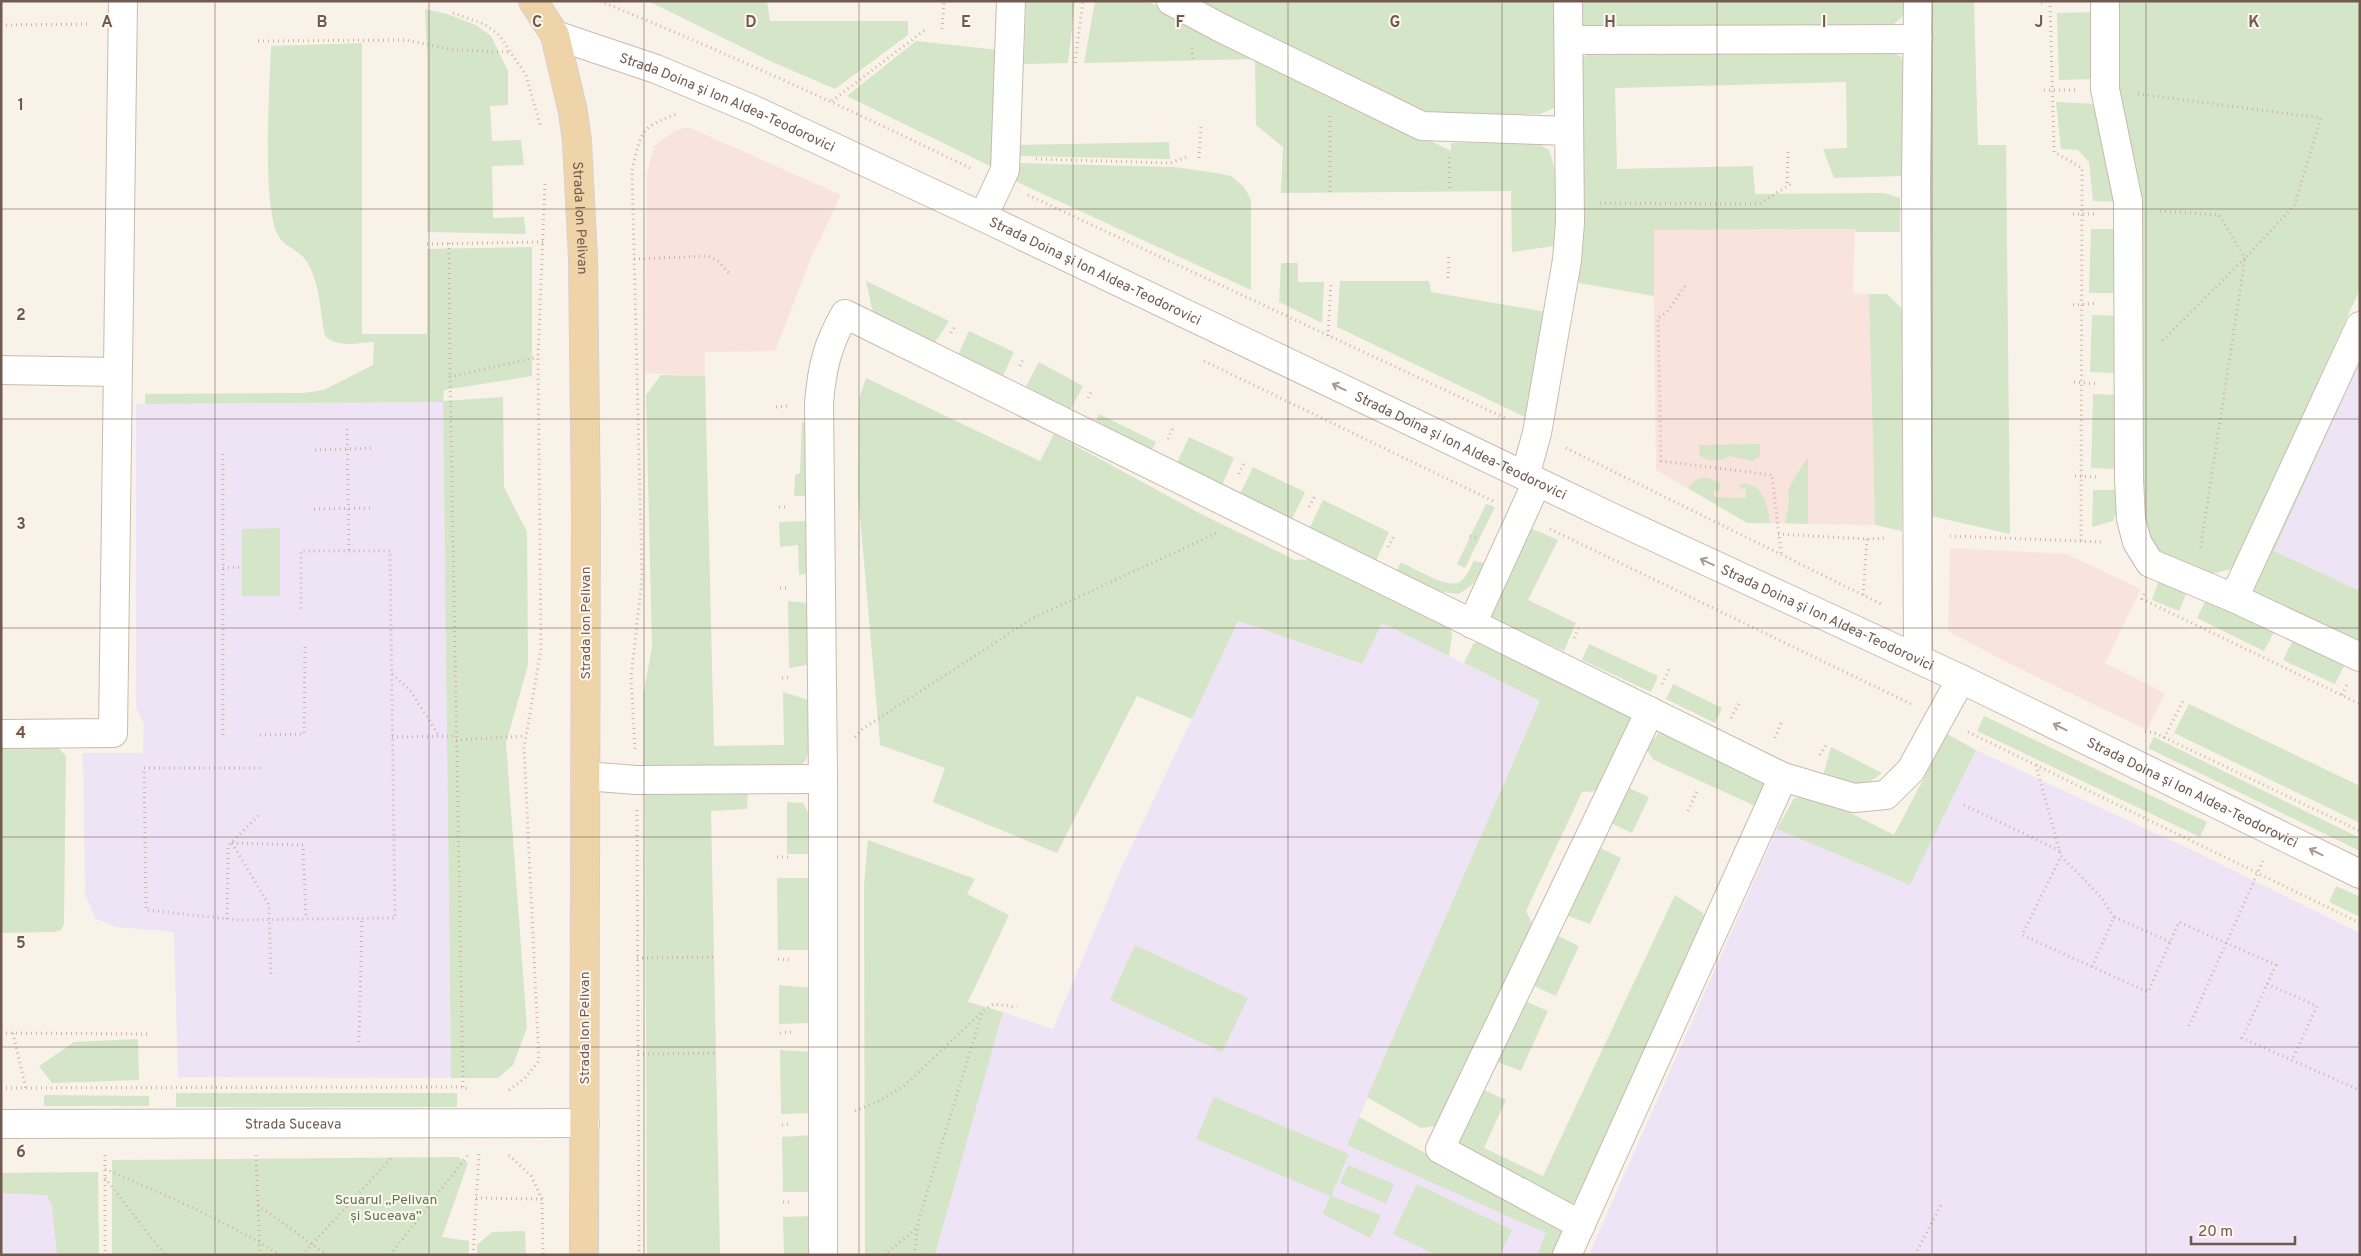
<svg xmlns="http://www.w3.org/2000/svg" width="2361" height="1256" viewBox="0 0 2361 1256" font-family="Overpass,sans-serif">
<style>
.commercial{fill:#f8e4dd}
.education{fill:#efe4f6}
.green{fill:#d5e5c8}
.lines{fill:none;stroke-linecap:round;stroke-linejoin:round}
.minor-casing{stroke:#cabaaf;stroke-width:30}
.major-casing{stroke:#d7d1ce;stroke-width:30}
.path{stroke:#d0b5a6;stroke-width:3;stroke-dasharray:1 4;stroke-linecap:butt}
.minor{stroke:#fff;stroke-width:28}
.major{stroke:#efd3a9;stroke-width:28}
.oneway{stroke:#a99c95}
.grid{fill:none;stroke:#705a4f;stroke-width:1;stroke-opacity:0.55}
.labels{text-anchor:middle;stroke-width:4;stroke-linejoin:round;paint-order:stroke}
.street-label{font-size:14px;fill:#705a4f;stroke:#fdf6ee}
.park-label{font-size:14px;fill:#5b7a4c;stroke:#fdf6ee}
.grid-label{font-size:16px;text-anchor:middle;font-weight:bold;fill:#705a4f;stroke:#fdf6ee;stroke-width:4;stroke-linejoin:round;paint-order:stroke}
</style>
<rect width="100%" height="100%" fill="#f9f2e8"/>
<path class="commercial" d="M 688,127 L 841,195 L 812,256 L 775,351 L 705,352 L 705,376 L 645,373 L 647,173 L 654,146 L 675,131 Z
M 1855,229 L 1853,293 L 1869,294 L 1875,525 L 1747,523 L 1656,470 L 1653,230 Z
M 1950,548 L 2067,554 L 2141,589 L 2105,663 L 2165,693 L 2147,730 L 2012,665 L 1948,631 Z"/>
<path class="education" d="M 2360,361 L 2360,591 L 2274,551 Z
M 443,402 L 451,1078 L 178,1077 L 174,932 L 116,927 L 95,918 L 85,894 L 83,753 L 143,753 L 144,724 L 136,708 L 136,404 Z
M 1238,621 L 1361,664 L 1382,623 L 1540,701 L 1347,1145 L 1547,1233 L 1537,1255 L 935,1255 L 1003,1012 L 1053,1029 L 1119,873 Z
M 1976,750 L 2192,850 L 2360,933 L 2360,1255 L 1598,1255 L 1590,1252 L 1777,829 L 1910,885 Z
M 92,1172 L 92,1255 L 1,1255 L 1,1173 Z"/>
<path class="green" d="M 648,1 L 767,1 L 770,21 L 908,21 L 908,35 L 835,89 L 770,61 Z
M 1026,1 L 1075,1 L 1068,63 L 1024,64 Z
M 1095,1 L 1147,1 L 1281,63 L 1343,98 L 1451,151 L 1451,143 L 1535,142 L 1549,150 C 1559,175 1562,220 1555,246 L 1512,252 L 1511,191 L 1281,193 L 1283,147 L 1256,125 L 1255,59 L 1084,63 Z
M 1190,1 L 1551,1 L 1556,4 L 1557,103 L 1554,108 L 1540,114 L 1422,117 Z
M 1576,1 L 1903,1 L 1903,16 L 1893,25 L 1880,30 L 1579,29 Z
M 1931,1 L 1974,1 L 1978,145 L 2006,145 L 2010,534 L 1931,516 Z
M 2112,1 L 2360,1 L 2360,289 L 2232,569 L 2203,576 L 2165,562 L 2145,533 L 2112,96 Z
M 425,9 L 447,14 L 476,25 L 491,36 L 508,71 L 508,105 L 490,106 L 492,141 L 521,140 L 524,165 L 492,166 L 493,218 L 524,217 L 526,234 L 427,232 L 427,54 Z
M 2094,12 L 2095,79 L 2059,80 L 2057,13 Z
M 916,41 L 998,50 L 994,168 L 847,96 Z
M 362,43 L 362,334 L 427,334 L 427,249 L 532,247 L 532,376 L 444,390 L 443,401 L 503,397 L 504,487 L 527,532 L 528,665 L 506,743 L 527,1028 L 513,1065 L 498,1078 L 451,1078 L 443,402 L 145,404 L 145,394 L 303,393 L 324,390 L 373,365 L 374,342 C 357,343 338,348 325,336 C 320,311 320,280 305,259 C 298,250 284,246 279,237 C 261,207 270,85 271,46 Z
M 1884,48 L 1900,56 L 1907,67 L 1905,176 L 1834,178 L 1823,149 L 1847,148 L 1846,82 L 1615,88 L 1617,169 L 1753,166 L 1755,194 L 1884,193 L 1900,198 L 1900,232 L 1856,232 L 1855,229 L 1654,230 L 1654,296 L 1579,283 L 1577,73 L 1578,62 L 1592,51 Z
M 2056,102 L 2097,104 L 2120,202 L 2093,201 L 2089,162 L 2078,150 L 2061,149 Z
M 1169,142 L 1170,159 L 1014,156 L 1014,145 Z
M 1015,163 L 1174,167 L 1216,173 L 1231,176 L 1244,187 L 1251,200 L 1251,290 L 1013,180 Z
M 2091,229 L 2121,229 L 2119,293 L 2089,293 Z
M 1281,263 L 1298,263 L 1298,282 L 1324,282 L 1322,323 L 1279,302 Z
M 866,281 L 949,321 L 932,347 L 874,317 Z
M 1340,281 L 1429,281 L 1431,292 L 1546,312 L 1531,420 L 1337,327 Z
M 1869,294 L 1887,294 L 1903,310 L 1902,531 L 1875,525 Z
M 2092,315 L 2120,316 L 2118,373 L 2090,372 Z
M 969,331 L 1014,352 L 1001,380 L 956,359 Z
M 2360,356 L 2360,361 L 2274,551 L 2360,591 L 2360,644 L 2253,593 L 2248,583 Z
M 1039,362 L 1083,386 L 1068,414 L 1024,390 Z
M 661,375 L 705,376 L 714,746 L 784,745 L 783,692 L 809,700 L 808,752 L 806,760 L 799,767 L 643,770 L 643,695 L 652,647 L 646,395 Z
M 866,378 L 1040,461 L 1054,434 L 1201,514 L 1295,560 L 1314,559 L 1448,621 L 1452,634 L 1449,656 L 1382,623 L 1362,664 L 1238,621 L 1192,719 L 1137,696 L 1057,853 L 933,802 L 945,768 L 880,745 L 858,493 L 859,399 Z
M 2093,394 L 2119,395 L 2117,469 L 2091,468 Z
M 1099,414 L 1156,442 L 1150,453 L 1094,426 Z
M 802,422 L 809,424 L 809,496 L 794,496 L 795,475 L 800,473 Z
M 1189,437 L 1234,458 L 1222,485 L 1177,463 Z
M 1760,444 L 1760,456 L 1752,461 L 1729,456 C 1719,462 1710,462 1700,456 L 1699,445 Z
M 1808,457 L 1808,524 L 1785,523 L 1789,502 L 1788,491 L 1793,480 Z
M 1253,467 L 1305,492 L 1291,521 L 1239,496 Z
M 1700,478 L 1709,478 L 1721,484 L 1719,491 L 1714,490 L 1714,497 L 1746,498 L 1746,489 L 1742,489 L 1739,484 C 1763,482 1767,502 1770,523 L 1747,523 L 1688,488 L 1693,482 Z
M 2093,490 L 2117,490 L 2116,514 L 2113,521 L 2092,527 Z
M 1323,500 L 1389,532 L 1375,563 L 1308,531 Z
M 1486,504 L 1495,507 L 1465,568 L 1457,564 Z
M 807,521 L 809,573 L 799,575 L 798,545 L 780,547 L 779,522 Z
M 280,528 L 280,596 L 242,596 L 242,529 Z
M 1530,528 L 1558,540 L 1528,600 L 1576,623 L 1564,651 L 1486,617 Z
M 1474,561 L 1485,563 L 1472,585 L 1459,594 L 1441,592 L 1396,572 L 1401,562 C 1414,568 1444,587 1457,583 C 1466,580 1470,568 1474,561 Z
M 2159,580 L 2189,587 L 2179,611 L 2152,600 Z
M 2207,598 L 2275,630 L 2264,651 L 2197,618 Z
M 788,601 L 808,603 L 807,665 L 789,668 Z
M 1488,638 L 1638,717 L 1601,791 L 1582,792 L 1526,911 L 1536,932 L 1440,1121 L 1435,1126 L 1421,1128 L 1367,1097 L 1540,701 L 1464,663 L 1473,644 Z
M 2294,638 L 2346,662 L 2335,684 L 2283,660 Z
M 1589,644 L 1658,676 L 1651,692 L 1582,660 Z
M 1673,684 L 1722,708 L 1715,723 L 1666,699 Z
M 2189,704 L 2360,786 L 2360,823 L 2174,733 Z
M 1984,716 L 2207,822 L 2200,837 L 1977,731 Z
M 1660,731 L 1757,768 L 1765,788 L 1760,802 L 1753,805 L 1654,760 L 1646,749 Z
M 1947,734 L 1976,750 L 1910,885 L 1777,829 L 1794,798 L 1819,797 L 1894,835 Z
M 2154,737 L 2360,838 L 2360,851 L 2148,748 Z
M 1,743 L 54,743 L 66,756 L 64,924 L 61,930 L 54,932 L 1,933 Z
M 1831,747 L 1882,773 C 1858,793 1851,784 1823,776 Z
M 1627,787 L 1649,797 L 1632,833 L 1611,823 Z
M 645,793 L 748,793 L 747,809 L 711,811 L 720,1255 L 647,1255 Z
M 787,802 L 803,803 L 810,816 L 810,854 L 787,854 Z
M 868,840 L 975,879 L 967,894 L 1009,915 L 968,1002 L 1003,1012 L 935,1255 L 865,1255 L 864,884 Z
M 1598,847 L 1621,858 L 1590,924 L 1566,915 Z
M 777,878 L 812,878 L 811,950 L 778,950 Z
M 2336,886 L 2360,897 L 2360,917 L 2329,902 Z
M 1675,895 L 1703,913 L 1705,923 L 1581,1198 L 1568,1206 L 1458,1148 L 1459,1135 L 1479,1091 L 1484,1090 L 1506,1100 L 1484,1148 L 1543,1176 Z
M 1556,935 L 1579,946 L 1556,996 L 1532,985 Z
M 1135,945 L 1248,998 L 1222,1052 L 1110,1000 Z
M 779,985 L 812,988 L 812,1023 L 779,1024 Z
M 1525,1001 L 1548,1011 L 1521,1071 L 1495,1061 Z
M 138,1039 L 139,1080 L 52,1083 L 39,1066 L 74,1042 Z
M 780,1050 L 812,1052 L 812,1113 L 781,1114 Z
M 176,1093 L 457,1093 L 457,1107 L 176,1107 Z
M 44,1095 L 149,1096 L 149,1106 L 44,1106 Z
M 1214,1097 L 1349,1154 L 1331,1196 L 1381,1215 L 1370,1238 L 1323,1214 L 1330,1196 L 1196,1139 Z
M 1359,1117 L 1568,1231 L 1558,1255 L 1537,1255 L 1546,1233 L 1347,1145 Z
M 812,1135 L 814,1192 L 783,1192 L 782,1137 Z
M 458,1157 L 468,1163 L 442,1237 L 469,1241 L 469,1255 L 112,1255 L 112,1160 Z
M 1348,1165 L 1394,1184 L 1386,1204 L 1340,1183 Z
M 98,1172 L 99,1255 L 57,1255 L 52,1205 L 47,1195 L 1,1193 L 1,1173 Z
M 1417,1184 L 1512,1230 L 1500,1255 L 1436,1255 L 1393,1234 Z
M 813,1216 L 812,1255 L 784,1255 L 783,1217 Z
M 525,1231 L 526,1255 L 477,1255 L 477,1245 L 492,1232 Z"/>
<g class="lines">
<g class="minor-casing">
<g id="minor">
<path d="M 1171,1 L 1219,27 L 1422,126 L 1569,131"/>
<path d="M 2105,1 L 2105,89 L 2128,201 L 2129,479 L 2131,519 L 2137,542 L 2150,563 L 2234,598 L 2360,657"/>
<path id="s1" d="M 555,35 L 656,69 L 754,110 L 983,217 L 1611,517 L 1961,679 L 2360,874"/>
<path d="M 1569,40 L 1918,39"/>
<path d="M 983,217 L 1005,170 L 1011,1"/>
<path d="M 1,370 L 117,372"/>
<path d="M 1525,476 L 1537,433 L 1567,260 L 1570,223 L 1568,1"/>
<path d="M 2234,598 L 2360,326"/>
<path d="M 1472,624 L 1537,482"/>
<path d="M 1918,658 L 1916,183 L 1918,1"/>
<path d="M 1,734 L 113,733 L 123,1"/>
<path d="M 585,776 L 636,780 L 823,779"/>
<path id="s2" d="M 1,1124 L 585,1123"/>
<path d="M 1581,1225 L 1440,1149 L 1650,711"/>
<path d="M 823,1255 L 823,779 L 819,403 C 822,368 827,345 845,314 L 1783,777 L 1854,798 L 1886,795 L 1911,770 L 1961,679"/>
<path d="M 1567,1255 L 1783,777"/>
</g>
</g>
<g class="major-casing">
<g id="major">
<path id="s3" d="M 533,1 L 555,35 L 573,112 L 577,141 L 583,259 L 586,513 L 584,1255"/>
</g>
</g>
<path class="path" d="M 600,1 C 727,53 847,108 970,168
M 2050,1 L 2054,152 L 2082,168 L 2081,542
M 2041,3 L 2047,1
M 453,13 L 484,24 L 499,35 L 526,75 L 540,125
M 1,25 L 91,24
M 942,29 L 944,1
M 258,41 L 405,40 L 455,50 L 511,52
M 1192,48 L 1193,60
M 1075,63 L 1083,1
M 2044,90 L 2075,90
M 2138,94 L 2321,118 L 2294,206 L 2245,258 L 2200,551
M 832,101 L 926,29
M 1449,157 L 1450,192
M 1199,158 L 1201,126
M 1036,159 L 1170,163 L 1187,157
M 1787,183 L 1788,150
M 1330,192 L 1330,116
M 1028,195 L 1507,419
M 1600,203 L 1759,204 L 1791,184
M 2160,211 L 2219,215 L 2245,258 L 2161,342
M 2073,214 L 2097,214
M 449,243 L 450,377
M 427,244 L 543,242
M 634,259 L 708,256 L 718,261 L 729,273
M 1448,278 L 1449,253
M 1685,286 L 1667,312 L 1658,318 L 1661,461 L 1772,475 L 1781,553
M 2073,305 L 2098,303
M 951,333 L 956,325
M 1328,336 L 1331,282
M 1204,361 L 1493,501
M 1020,366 L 1024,357
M 2074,382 L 2098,384
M 1088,398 L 1092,390
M 776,407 L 788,406
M 347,429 L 349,552
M 1168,439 L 1173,428
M 1566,448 L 1881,604
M 315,450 L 372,448
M 1239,474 L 1244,463
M 2075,476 L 2098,477
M 779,507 L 788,507
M 1309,507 L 1315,496
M 314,509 L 373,508
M 1550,529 L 1911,704
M 1778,534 L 1867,539 L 1886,538
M 1470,536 L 1477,539
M 1950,536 L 2104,542
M 1388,547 L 1395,534
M 223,568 L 242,567
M 780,588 L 790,588
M 2144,594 L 2142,599 L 2360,704
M 1863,595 L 1867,539
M 1574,638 L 1580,625
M 392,674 L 409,689 L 440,737
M 782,678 L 792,677
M 1662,684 L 1669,669
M 2342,695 L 2347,684
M 1731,718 L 1739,703
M 2145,731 L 2155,733 L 2360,831
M 1968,732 L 2360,923
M 223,735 L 223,453
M 260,735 L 304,734 L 305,643
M 392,737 L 456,736
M 855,737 L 861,730 L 1033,618 L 1217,533
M 1775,738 L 1781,723
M 2164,738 L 2183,701
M 456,740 L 526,736
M 635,749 L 631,678 L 642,578 L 632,170 C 642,130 639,128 679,113
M 1820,755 L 1826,745
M 2036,765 L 2060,853
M 260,768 L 144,768 L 146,910 L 238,920 L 395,918 L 390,551 L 301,551 L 301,610
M 1964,805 L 2060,851
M 637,810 L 639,1255
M 1688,811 L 1697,791
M 232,843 L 303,845 L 306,919
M 232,843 L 269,905 L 271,977
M 777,857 L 791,857
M 2114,917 L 2101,897 L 2061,856 L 2022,935 L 2148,992 L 2179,922 L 2276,965 L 2242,1038 L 2357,1089
M 227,919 L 228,846 L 261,813
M 637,958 L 714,957
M 778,959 L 790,960
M 2092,967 L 2114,917 L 2170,942
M 2267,984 L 2317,1006 L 2292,1060
M 2189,1026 L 2263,861
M 1,1033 L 149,1034
M 13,1033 L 26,1089
M 780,1033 L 791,1032
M 359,1042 L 362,918
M 638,1054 L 716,1053
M 463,1087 L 450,377 L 538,357
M 1,1088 L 463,1087 L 470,1090
M 509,1090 L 524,1079 L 539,1061 L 524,748 L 541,649 L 538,357 L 545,183
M 855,1111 L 879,1101 L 904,1086 L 983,1011 L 994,1004 L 1017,1007
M 782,1125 L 791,1124
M 105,1155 L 105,1255
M 256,1155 L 260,1255
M 509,1155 L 531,1176 L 542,1199 L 543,1255
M 105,1169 C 164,1195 225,1220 280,1255
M 105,1178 L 165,1255
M 476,1198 L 542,1199
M 783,1202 L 792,1202
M 258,1205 L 327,1255
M 302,1255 L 393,1156
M 390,1255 L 468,1155
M 473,1255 L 479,1154
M 884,1255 L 917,1228
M 914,1255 L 919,1218 L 982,1013
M 1915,1255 L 1941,1205"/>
<use href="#minor" class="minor"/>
<use href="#major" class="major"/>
</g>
<defs><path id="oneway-shaft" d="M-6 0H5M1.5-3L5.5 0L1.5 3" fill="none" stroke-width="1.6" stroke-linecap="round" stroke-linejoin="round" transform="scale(1.25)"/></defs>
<g class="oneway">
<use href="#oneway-shaft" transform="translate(1339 387) rotate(-154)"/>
<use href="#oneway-shaft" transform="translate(1707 562) rotate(-155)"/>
<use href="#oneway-shaft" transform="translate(2060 727) rotate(-154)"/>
<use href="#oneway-shaft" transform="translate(2316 852) rotate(-154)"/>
</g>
<path class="grid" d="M 215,1 L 215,1255M 429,1 L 429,1255M 644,1 L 644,1255M 859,1 L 859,1255M 1073,1 L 1073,1255M 1288,1 L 1288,1255M 1502,1 L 1502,1255M 1717,1 L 1717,1255M 1932,1 L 1932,1255M 2146,1 L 2146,1255M 1,209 L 2360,209M 1,419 L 2360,419M 1,628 L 2360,628M 1,837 L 2360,837M 1,1047 L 2360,1047"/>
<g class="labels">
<g class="street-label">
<text dy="5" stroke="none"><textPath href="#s1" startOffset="185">Strada Doina și Ion Aldea-Teodorovici</textPath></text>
<text dy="5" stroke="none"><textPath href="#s3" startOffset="226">Strada Ion Pelivan</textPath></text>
<text dy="5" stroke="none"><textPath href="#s1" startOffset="590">Strada Doina și Ion Aldea-Teodorovici</textPath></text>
<text dy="5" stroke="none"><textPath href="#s1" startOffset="995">Strada Doina și Ion Aldea-Teodorovici</textPath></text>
<text dy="5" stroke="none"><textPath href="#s1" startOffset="1400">Strada Doina și Ion Aldea-Teodorovici</textPath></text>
<text transform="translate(585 623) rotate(-90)" y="5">Strada Ion Pelivan</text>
<text dy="5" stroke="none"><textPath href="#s1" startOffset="1805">Strada Doina și Ion Aldea-Teodorovici</textPath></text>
<text transform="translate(584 1028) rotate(-90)" y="5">Strada Ion Pelivan</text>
<text dy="5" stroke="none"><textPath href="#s2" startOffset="292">Strada Suceava</textPath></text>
</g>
<g class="park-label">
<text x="386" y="1204">Scuarul „Pelivan<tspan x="386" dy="16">și Suceava”</tspan></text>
</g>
</g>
<g class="grid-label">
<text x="107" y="27">A</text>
<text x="322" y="27">B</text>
<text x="537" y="27">C</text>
<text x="751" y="27">D</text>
<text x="966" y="27">E</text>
<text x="1180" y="27">F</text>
<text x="1395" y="27">G</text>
<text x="1610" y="27">H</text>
<text x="1824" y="27">I</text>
<text x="2039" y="27">J</text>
<text x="2254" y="27">K</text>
<text x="21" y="110">1</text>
<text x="21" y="320">2</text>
<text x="21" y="529">3</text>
<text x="21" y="738">4</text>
<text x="21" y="948">5</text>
<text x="21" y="1157">6</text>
</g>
<rect width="2361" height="1256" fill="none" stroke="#705a4f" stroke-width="5"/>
<path d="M2191 1236v8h104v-8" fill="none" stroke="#705a4f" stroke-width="2.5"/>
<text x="2198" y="1236" font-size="15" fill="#705a4f" stroke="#fdf6ee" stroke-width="4" paint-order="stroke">20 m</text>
</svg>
